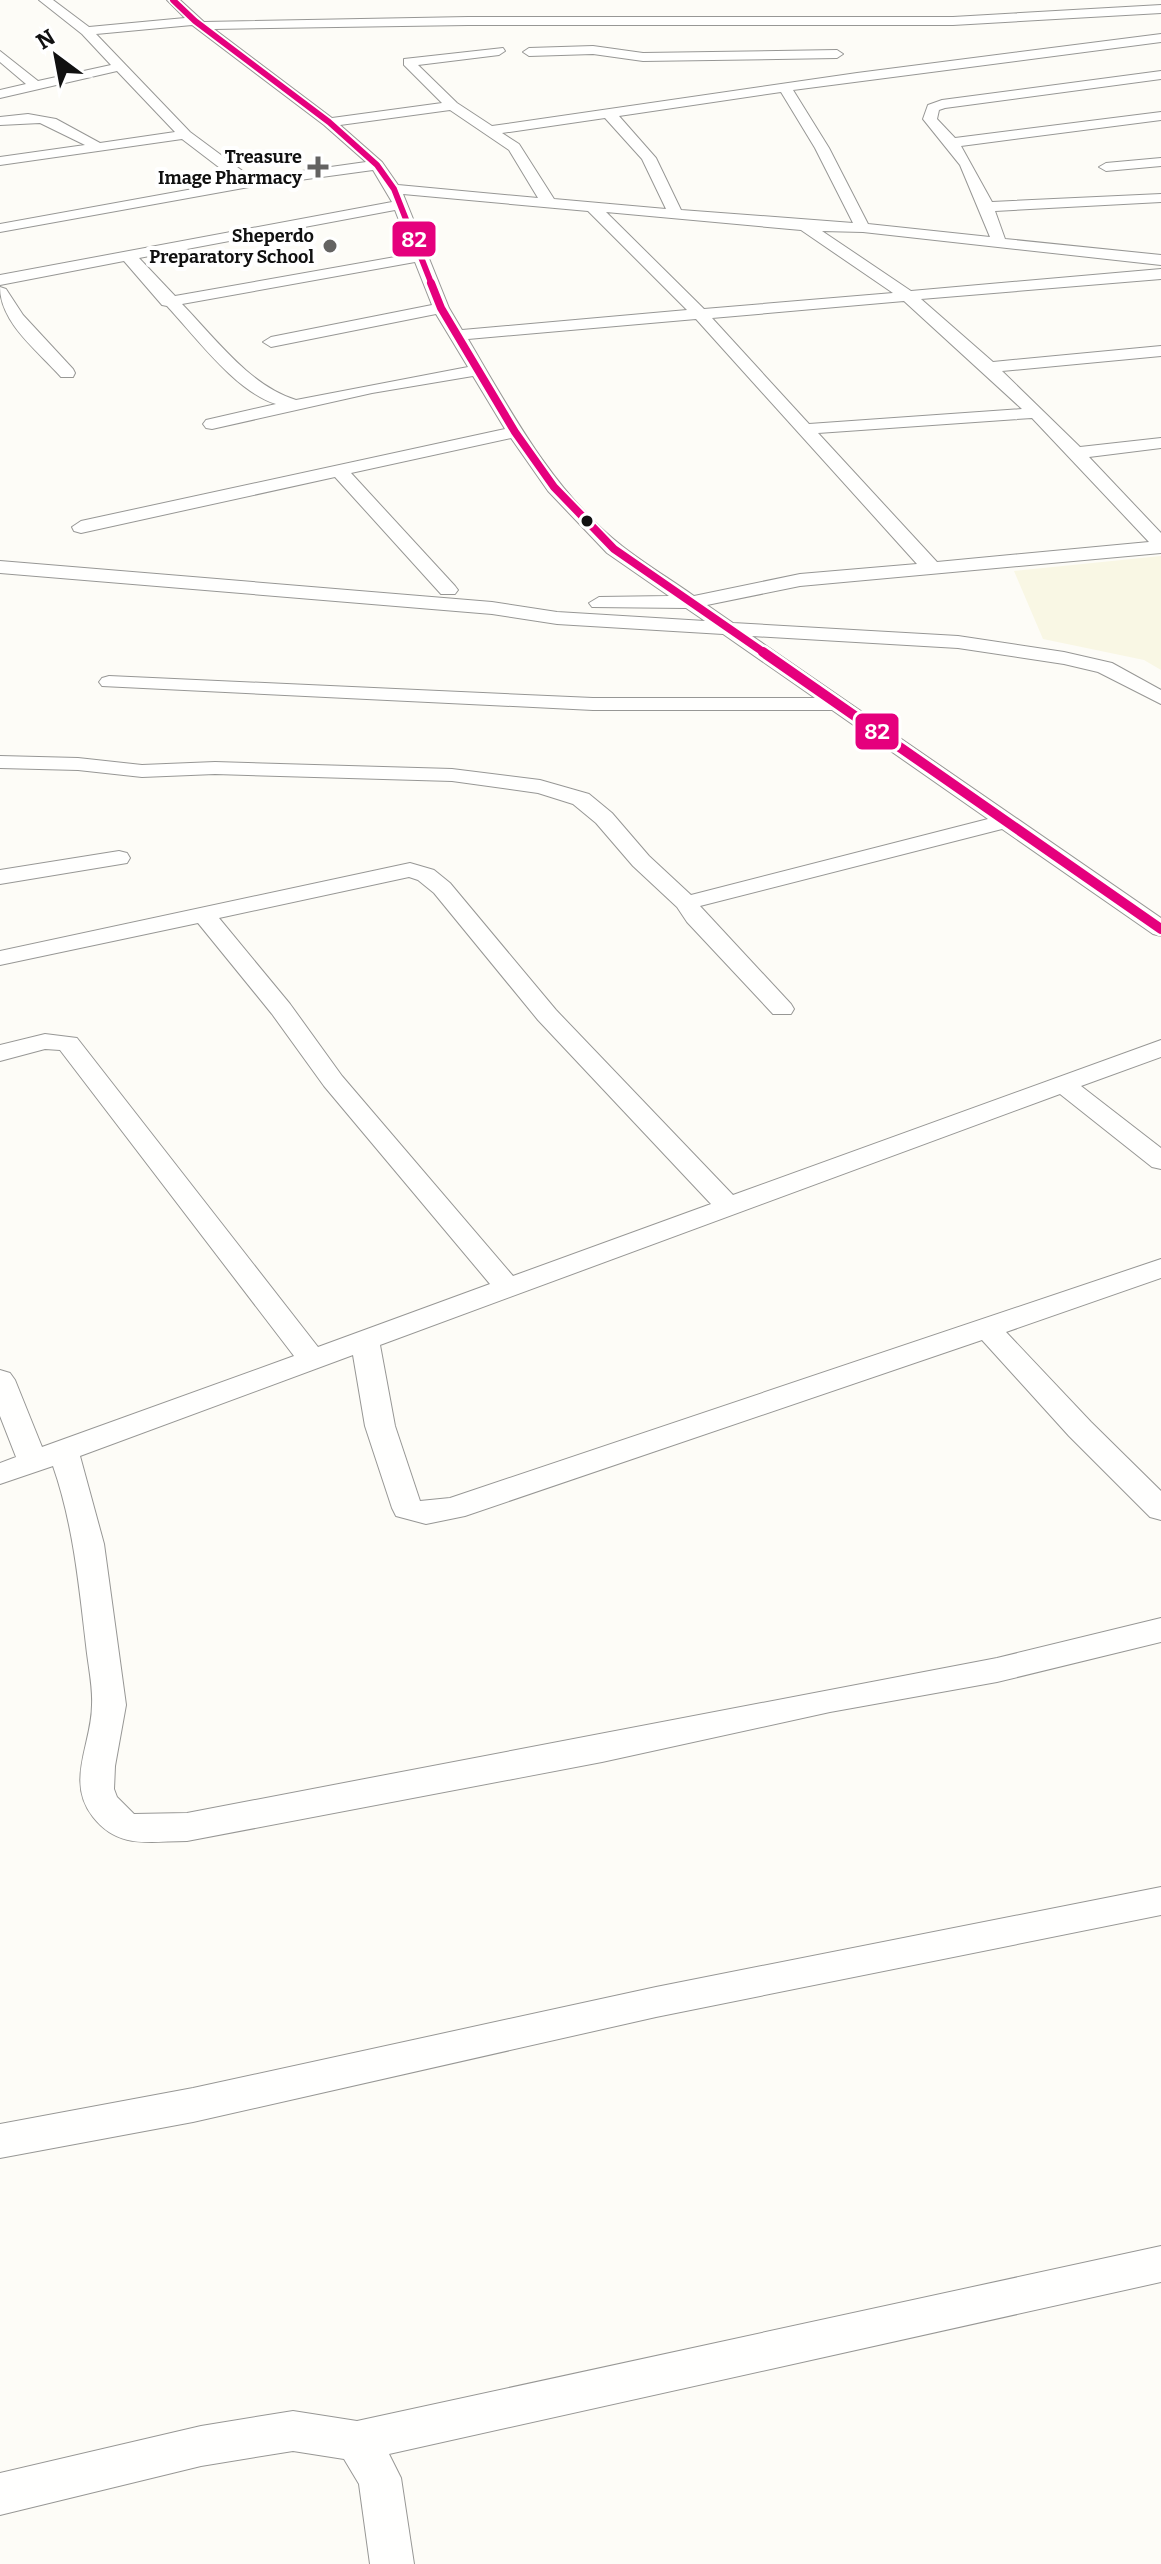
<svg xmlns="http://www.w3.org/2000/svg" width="1161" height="2564" viewBox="0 0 1161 2564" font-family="Bitter,serif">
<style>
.farmland{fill:#f9f7e4}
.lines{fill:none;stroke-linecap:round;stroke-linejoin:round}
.minor-casing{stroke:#979795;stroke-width:2}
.minor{fill:#fffffe;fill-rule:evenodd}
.bus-1-far2-casing{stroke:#fff;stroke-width:9}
.bus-1-far1-casing{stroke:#fff;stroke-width:12}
.bus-1-casing{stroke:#fff;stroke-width:15}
.bus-1-far2{stroke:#e5007d;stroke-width:6}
.bus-1-far1{stroke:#e5007d;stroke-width:8}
.bus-1{stroke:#e5007d;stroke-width:10}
.poi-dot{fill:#646362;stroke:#fff;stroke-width:3}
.bus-dot{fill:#111;stroke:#fff;stroke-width:3}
.labels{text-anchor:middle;stroke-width:8;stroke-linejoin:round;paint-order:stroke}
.far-poi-label{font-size:18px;font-weight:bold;fill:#111;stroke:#fff;text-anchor:end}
.line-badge{stroke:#fff;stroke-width:3}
.badge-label{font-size:22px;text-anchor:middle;font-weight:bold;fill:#fff}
</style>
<rect width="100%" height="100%" fill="#fdfcf7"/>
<path class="farmland" d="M 1161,556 L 1161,670 L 1144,660 L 1043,639 L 1014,571 Z"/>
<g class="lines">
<g class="minor-casing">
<path id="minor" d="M 39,0 L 53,0 L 89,27 L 185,18 L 167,0 L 180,0 L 204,22 L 468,17 L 953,17 L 1161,5 L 1161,13 L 953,25 L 468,25 L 214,29 L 332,118 L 442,103 L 404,65 L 404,59 L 503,48 L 505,51 L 499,55 L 418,65 L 457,103 L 492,126 L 857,73 L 1161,34 L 1161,42 L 793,90 L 829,148 L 868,224 L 990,237 L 960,165 L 923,119 L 928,105 L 942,100 L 1161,71 L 1161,79 L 945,108 L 939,110 L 937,119 L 955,138 L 1161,112 L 1161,120 L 961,146 L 992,202 L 1161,194 L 1161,202 L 995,211 L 1005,239 L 1161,255 L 1161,265 L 863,232 L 822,231 L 911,291 L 1161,269 L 1161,279 L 921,299 L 993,362 L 1161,346 L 1161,356 L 1002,371 L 1080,447 L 1161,438 L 1161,448 L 1089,457 L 1161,533 L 1161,553 L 800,586 L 707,605 L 733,623 L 958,636 L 1064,652 L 1112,663 L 1161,690 L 1161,704 L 1098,672 L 1064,664 L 958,648 L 752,636 L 1161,918 L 1161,936 L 1153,934 L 1002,829 L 700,906 L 791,1004 L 794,1009 L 791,1014 L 773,1014 L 687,922 L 677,907 L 633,866 L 596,823 L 573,804 L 538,793 L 452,781 L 215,774 L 142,777 L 78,770 L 0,768 L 0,756 L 78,758 L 142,765 L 215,762 L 452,769 L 540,780 L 589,794 L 612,813 L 649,856 L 691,895 L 988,819 L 832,710 L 593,710 L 102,686 L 99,682 L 102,678 L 109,676 L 593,698 L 815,698 L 723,634 L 557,624 L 492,614 L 0,573 L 0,561 L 492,602 L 557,612 L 705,621 L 686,608 L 592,607 L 589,603 L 599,597 L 669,596 L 607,553 L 548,491 L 511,438 L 351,473 L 455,586 L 458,590 L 455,594 L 441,594 L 335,477 L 81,533 L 74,531 L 72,527 L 81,521 L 505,429 L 473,376 L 372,393 L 212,429 L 206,428 L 203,424 L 206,420 L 276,404 C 236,392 196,337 167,306 L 162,305 L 124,261 L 0,285 L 0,275 L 392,202 L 373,170 L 249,187 L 0,232 L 0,224 L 237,181 L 182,139 L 0,165 L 0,157 L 85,145 L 40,123 L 0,125 L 0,117 L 28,114 L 56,119 L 100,143 L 175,132 L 117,71 L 0,98 L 0,90 L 26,84 L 0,62 L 0,51 L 38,81 L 111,65 L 82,34 ZM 192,25 L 324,125 L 366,162 L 252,178 L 190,132 L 96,34 ZM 781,92 L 815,148 L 853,223 L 681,210 L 656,158 L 619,116 ZM 450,110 L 509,150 L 538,198 L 398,185 L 382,162 L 340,125 ZM 605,118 L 642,159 L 666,209 L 554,199 L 519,144 L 502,133 ZM 403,194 L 588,211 L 687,310 L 462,330 L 449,308 ZM 395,210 L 412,254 L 175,296 L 139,258 ZM 606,212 L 801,230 L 893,293 L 704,309 ZM 415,262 L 432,305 L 271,337 L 263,342 L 271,347 L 436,314 L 468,367 L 296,400 C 249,385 216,339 182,304 ZM 904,301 L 1022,409 L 809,424 L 712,318 ZM 696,319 L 917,564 L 800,574 L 694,596 C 670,579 645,564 622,546 C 554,493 511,412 468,339 ZM 1032,418 L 1149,542 L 937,562 L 818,433 Z
M 593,46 L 643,53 L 837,50 L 843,54 L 837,58 L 643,61 L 593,54 L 529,56 L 523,52 L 529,48 Z
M 1161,158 L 1161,166 L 1106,171 L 1099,167 L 1106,163 Z
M 0,287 L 6,289 L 23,315 L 73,369 L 75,373 L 73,377 L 61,377 C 38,351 0,323 0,287 Z
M 119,851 L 127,853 L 130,858 L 127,863 L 0,884 L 0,870 Z
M 410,863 L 434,870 L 450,883 L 556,1010 L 733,1195 L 1161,1040 L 1161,1057 L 1081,1086 L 1161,1148 L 1161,1169 L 1152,1167 L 1060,1094 L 380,1345 L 395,1426 L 420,1501 L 450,1498 L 1161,1259 L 1161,1278 L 1006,1332 L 1091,1422 L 1161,1491 L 1161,1520 L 1150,1517 L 1069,1436 L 982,1340 L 465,1516 L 426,1524 L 396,1516 L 392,1508 L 365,1426 L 353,1355 L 80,1456 L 104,1544 L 126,1705 L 115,1766 L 114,1789 L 117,1797 L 134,1814 L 187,1813 L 997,1658 L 1161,1618 L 1161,1642 L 997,1682 L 830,1712 L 602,1762 L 187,1841 C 149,1841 119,1850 93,1817 C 65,1781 92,1744 92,1705 C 93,1686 88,1665 86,1645 C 79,1585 73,1523 53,1466 L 0,1484 L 0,1463 L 16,1457 L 0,1416 L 0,1370 L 10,1373 L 15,1380 L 42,1447 L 294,1356 L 60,1050 L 45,1049 L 0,1061 L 0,1045 L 45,1034 L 77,1038 L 318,1347 L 490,1284 L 324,1086 L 272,1014 L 198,923 L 0,965 L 0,951 ZM 409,877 L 418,880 L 434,893 L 538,1020 L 711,1204 L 513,1276 L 342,1076 L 290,1004 L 219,918 Z
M 1161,1887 L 1161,1915 L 656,2017 L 193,2122 L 0,2158 L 0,2124 L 193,2088 L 656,1987 Z
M 1161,2246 L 1161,2282 L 389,2454 L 401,2478 L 414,2564 L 370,2564 L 359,2484 L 344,2459 L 293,2451 L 201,2466 L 0,2515 L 0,2473 L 201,2426 L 293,2411 L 357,2421 Z"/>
</g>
<use href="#minor" class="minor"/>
<g class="bus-1-far2-casing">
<path id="bus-1-far2" d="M 173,0 L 195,21 L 329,122 L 377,165 L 394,189 L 432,285"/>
</g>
<g class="bus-1-far1-casing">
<path id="bus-1-far1" d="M 431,283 L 441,308 L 515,432 L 554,487 L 614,549 L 766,654"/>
</g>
<g class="bus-1-casing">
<path id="bus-1" d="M 763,652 L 1161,929"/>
</g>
<use href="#bus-1-far2" class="bus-1-far2"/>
<use href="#bus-1-far1" class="bus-1-far1"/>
<use href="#bus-1" class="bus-1"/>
</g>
<g class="poi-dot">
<path d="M314 155h8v8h8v8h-8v8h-8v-8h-8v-8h8z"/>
<circle cx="330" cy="246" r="8"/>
</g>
<circle class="bus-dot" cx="587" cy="521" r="7"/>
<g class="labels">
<g class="far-poi-label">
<text x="302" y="163">Treasure<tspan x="302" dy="21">Image Pharmacy</tspan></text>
<text x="314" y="242">Sheperdo<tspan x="314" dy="21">Preparatory School</tspan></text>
</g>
</g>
<g class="line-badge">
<rect x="391" y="220" width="46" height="38" rx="8" fill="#e5007d"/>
<rect x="854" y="712" width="46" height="39" rx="8" fill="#e5007d"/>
</g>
<g class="badge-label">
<text x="414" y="247">82</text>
<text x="877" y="739">82</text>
</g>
<g transform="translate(56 56) rotate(328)" stroke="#ffffff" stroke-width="6" paint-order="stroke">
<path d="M0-6L14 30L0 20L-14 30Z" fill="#111111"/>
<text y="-12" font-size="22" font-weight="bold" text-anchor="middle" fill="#111111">N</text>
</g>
</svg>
